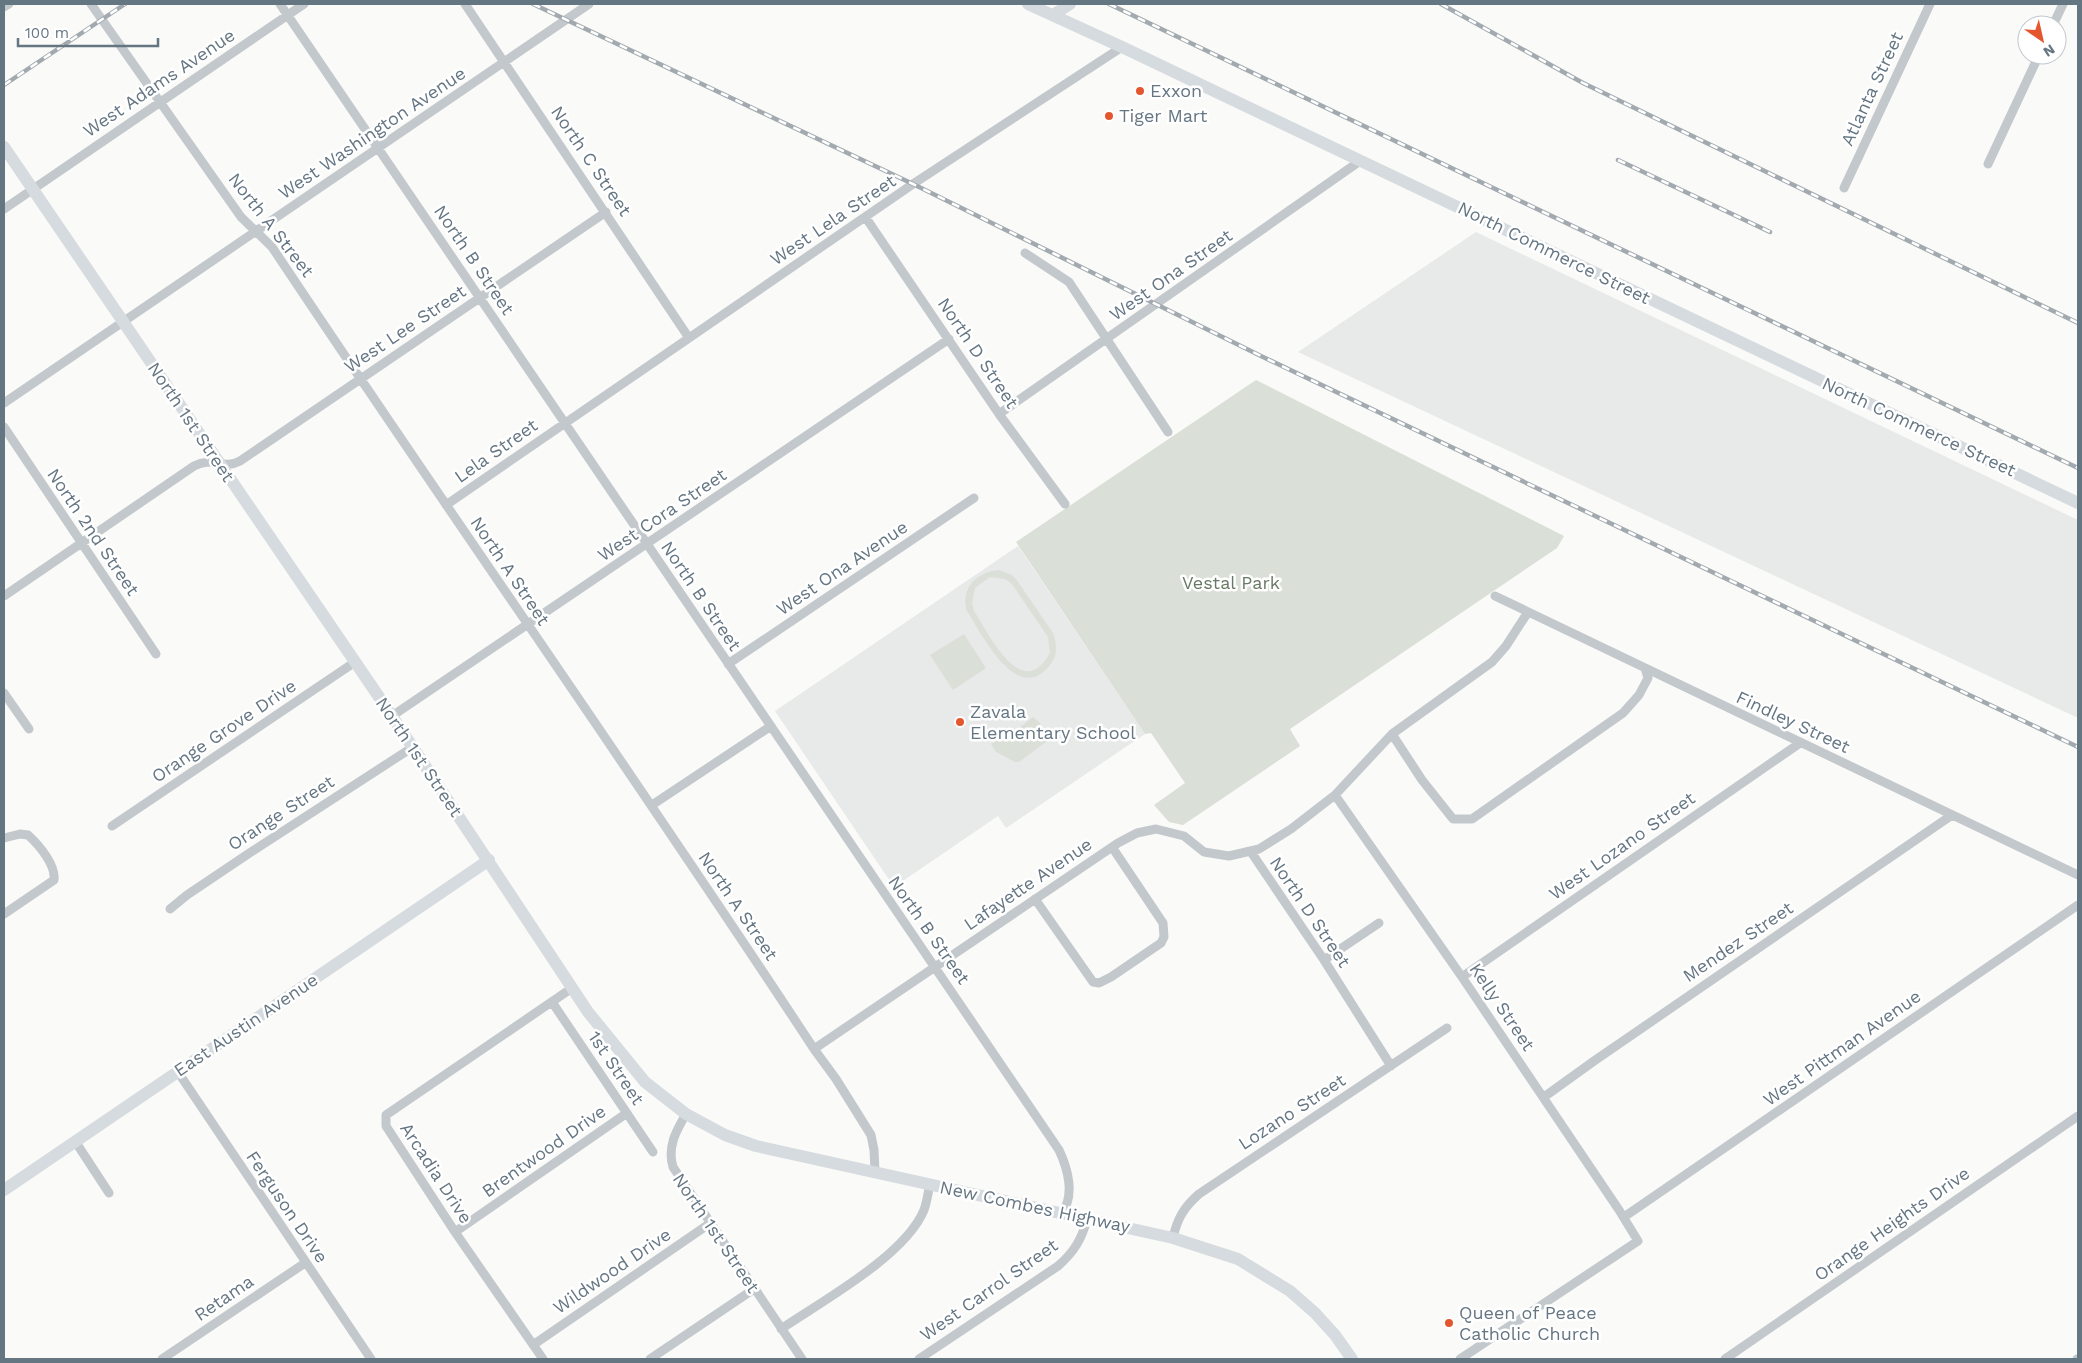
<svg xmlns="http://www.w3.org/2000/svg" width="2082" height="1363" viewBox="0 0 2082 1363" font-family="'Work Sans',sans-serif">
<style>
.built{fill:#e8e9e9}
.green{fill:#dadfd7;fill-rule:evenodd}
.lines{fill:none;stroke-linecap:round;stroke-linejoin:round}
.street{stroke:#c3c8cc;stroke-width:9}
.secondary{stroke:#d6dbdf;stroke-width:12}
.rail-casing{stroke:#a2aab0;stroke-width:4.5}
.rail{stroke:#fff;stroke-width:2.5;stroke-dasharray:8;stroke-linecap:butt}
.poi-dot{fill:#e4572e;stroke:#fff;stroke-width:2}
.labels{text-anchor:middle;stroke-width:5;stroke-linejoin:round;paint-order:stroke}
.street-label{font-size:18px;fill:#657683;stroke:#fff}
.poi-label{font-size:18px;fill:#657683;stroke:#fff;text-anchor:start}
.park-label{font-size:18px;fill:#687a64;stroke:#fff}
</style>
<rect width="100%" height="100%" fill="#fafaf8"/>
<path class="built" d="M 1476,232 L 2078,520 L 2078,718 L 1298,352 Z
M 1018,546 L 1145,734 L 1006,828 L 998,816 L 894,887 L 775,711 Z"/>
<path class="green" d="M 1256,380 L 1564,536 L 1557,548 L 1290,729 L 1300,746 L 1183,825 L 1169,822 L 1154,805 L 1185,783 L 1151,733 L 1145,734 L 1016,542 Z
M 999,570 L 1012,575 L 1016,579 L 1053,633 C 1057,645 1058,655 1050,665 C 1017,707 982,634 967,611 C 960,588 977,572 999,570 ZM 990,577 L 1005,579 L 1012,584 L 1048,637 L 1050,653 C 1022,704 989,634 974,611 L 972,603 L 975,588 Z
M 964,634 L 986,668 L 953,690 L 930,655 Z
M 1033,717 L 1039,722 L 1050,739 L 1019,762 L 1015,762 L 996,752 L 991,744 L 1015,731 Z"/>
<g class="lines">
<path class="street" d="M 91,4 L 241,217 L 272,247 C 451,516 637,779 814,1049 L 836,1079 L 871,1135 L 874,1150 L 875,1171
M 280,4 L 1059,1150 C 1068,1169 1075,1195 1062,1213
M 465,4 L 689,338
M 4,7 L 9,4
M 2053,25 L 2063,4
M 1988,164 L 2039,55
M 1844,188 L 1930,4
M 4,209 L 304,4
M 866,218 L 999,414 L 1065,504
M 1025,253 L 1069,282 L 1168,432
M 4,403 L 589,4
M 999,414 L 1360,161
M 4,427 L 156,654
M 446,505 L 913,184 L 1122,47
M 4,596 L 194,466 C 213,456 223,470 240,461 L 606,212
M 1495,596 L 2078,875
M 728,664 L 974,498
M 4,693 L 29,729
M 392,716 L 949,339
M 1392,734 L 1422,780 L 1453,819 L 1472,819 L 1623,713 L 1639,695 L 1648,678 L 1645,668
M 1335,795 L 1462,977 L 1619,1210 L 1638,1241 L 1460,1359
M 652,805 L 771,726
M 112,826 L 355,662
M 4,838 L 20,834 L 28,835 C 39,845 56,865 54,880 L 4,914
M 1251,852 L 1324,960 L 1391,1066
M 1035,899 L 1093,982 L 1099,983 L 1111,977 L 1161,943 L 1164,937 L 1163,923 L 1112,847
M 170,909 L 187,895 L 251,852 L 413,747
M 1324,960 L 1379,923
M 1462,977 L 1800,743
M 552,1002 L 653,1152
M 814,1049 L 1118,843 L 1137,833 L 1156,829 L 1184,836 L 1204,852 L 1229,856 L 1259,849 L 1291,829 L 1335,795 L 1392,734 L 1492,662 L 1506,646 L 1528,612
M 178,1072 L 371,1359
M 1544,1097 L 1594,1061 L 1952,815
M 686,1114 C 676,1131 667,1147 673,1167 L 802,1359
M 75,1141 L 109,1193
M 1624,1217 L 2078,905
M 455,1232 L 627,1113
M 1173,1238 C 1177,1219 1184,1207 1199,1194 L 1447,1028
M 781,1329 C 822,1301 905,1256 924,1210 C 927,1202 928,1193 930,1184
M 533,1345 L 709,1224
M 162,1359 L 305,1263
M 543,1359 L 455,1232 L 386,1126 L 386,1115 L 572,988
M 650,1359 L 754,1289
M 919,1359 L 1058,1266 C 1074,1252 1082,1239 1087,1219
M 1725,1359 L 2078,1116
M 2077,1359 L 2078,1359"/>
<path class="secondary" d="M 1028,4 L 1122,47 L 2078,503
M 1053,15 L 1070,4
M 4,147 L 392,716 L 588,1012 L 645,1082 L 686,1114 L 725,1135 L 756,1146 L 1173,1238 L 1238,1259 L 1290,1291 L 1315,1313 L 1335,1335 L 1352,1359
M 4,1190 L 489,860"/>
<g class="rail-casing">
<path id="rail" d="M 533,4 L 913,184 L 1263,357 L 2078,747
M 1109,4 L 2078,468
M 1441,4 L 1583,83 L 2078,323
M 4,85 L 125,4
M 1618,160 L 1770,232"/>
</g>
<use href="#rail" class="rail"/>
</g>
<g class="poi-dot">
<circle cx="1140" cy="91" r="5"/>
<circle cx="1109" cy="116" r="5"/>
<circle cx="960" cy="722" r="5"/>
<circle cx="1449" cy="1323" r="5"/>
</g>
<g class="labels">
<g class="street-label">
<text transform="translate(159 83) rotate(-34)" y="6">West Adams Avenue</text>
<text transform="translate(1872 89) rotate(-65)" y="6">Atlanta Street</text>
<text transform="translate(372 133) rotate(-34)" y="6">West Washington Avenue</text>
<text transform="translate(591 161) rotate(56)" y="6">North C Street</text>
<text transform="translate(833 220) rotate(-34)" y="6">West Lela Street</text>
<text transform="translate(271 225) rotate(52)" y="6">North A Street</text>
<text transform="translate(1554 253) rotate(26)" y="6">North Commerce Street</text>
<text transform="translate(474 260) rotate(56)" y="6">North B Street</text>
<text transform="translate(1171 275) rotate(-35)" y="6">West Ona Street</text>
<text transform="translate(405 329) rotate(-34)" y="6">West Lee Street</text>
<text transform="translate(978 353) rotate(56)" y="6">North D Street</text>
<text transform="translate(191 422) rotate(56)" y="6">North 1st Street</text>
<text transform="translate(1919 427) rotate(25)" y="6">North Commerce Street</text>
<text transform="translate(496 451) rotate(-35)" y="6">Lela Street</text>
<text transform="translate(662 515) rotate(-34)" y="6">West Cora Street</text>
<text transform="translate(93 532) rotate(56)" y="6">North 2nd Street</text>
<text transform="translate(842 568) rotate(-34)" y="6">West Ona Avenue</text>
<text transform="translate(510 571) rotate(56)" y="6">North A Street</text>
<text transform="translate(701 596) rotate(56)" y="6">North B Street</text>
<text transform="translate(1793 722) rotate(25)" y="6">Findley Street</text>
<text transform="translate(224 731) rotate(-34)" y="6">Orange Grove Drive</text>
<text transform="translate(419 757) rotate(56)" y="6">North 1st Street</text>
<text transform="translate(281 813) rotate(-33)" y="6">Orange Street</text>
<text transform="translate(1622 846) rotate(-35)" y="6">West Lozano Street</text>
<text transform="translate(1028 884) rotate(-34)" y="6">Lafayette Avenue</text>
<text transform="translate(738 906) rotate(56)" y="6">North A Street</text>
<text transform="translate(1310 912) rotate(56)" y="6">North D Street</text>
<text transform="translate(929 930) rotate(55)" y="6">North B Street</text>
<text transform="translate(1738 942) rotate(-34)" y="6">Mendez Street</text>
<text transform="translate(1502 1007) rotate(56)" y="6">Kelly Street</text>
<text transform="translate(246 1025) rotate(-34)" y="6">East Austin Avenue</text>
<text transform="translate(1842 1048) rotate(-35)" y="6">West Pittman Avenue</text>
<text transform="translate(616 1068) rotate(56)" y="6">1st Street</text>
<text transform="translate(1292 1112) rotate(-33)" y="6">Lozano Street</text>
<text transform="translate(544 1151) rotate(-35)" y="6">Brentwood Drive</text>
<text transform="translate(436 1173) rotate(57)" y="6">Arcadia Drive</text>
<text transform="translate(287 1207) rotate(56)" y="6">Ferguson Drive</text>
<text transform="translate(1035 1207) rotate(12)" y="6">New Combes Highway</text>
<text transform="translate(1892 1224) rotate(-35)" y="6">Orange Heights Drive</text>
<text transform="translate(716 1233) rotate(56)" y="6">North 1st Street</text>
<text transform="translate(612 1271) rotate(-34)" y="6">Wildwood Drive</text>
<text transform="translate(989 1290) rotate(-35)" y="6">West Carrol Street</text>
<text transform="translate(224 1298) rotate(-34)" y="6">Retama</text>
</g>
<g class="poi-label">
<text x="1150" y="97">Exxon</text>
<text x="1119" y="122">Tiger Mart</text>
<text x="970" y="718">Zavala<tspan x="970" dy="21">Elementary School</tspan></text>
<text x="1459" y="1319">Queen of Peace<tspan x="1459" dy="21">Catholic Church</tspan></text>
</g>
<g class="park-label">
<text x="1231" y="589">Vestal Park</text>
</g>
</g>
<rect width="2082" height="1363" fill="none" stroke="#657683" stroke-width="10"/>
<g transform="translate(2042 40) rotate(146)"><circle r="24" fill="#ffffff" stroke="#c1c8cd"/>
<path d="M0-4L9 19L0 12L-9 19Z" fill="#e4572e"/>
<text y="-8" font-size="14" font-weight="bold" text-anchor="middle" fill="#657683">N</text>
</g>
<path d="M18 38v8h140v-8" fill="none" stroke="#657683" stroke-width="2.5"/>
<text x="25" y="38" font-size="15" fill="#657683" stroke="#ffffff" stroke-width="4" paint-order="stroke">100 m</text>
</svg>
